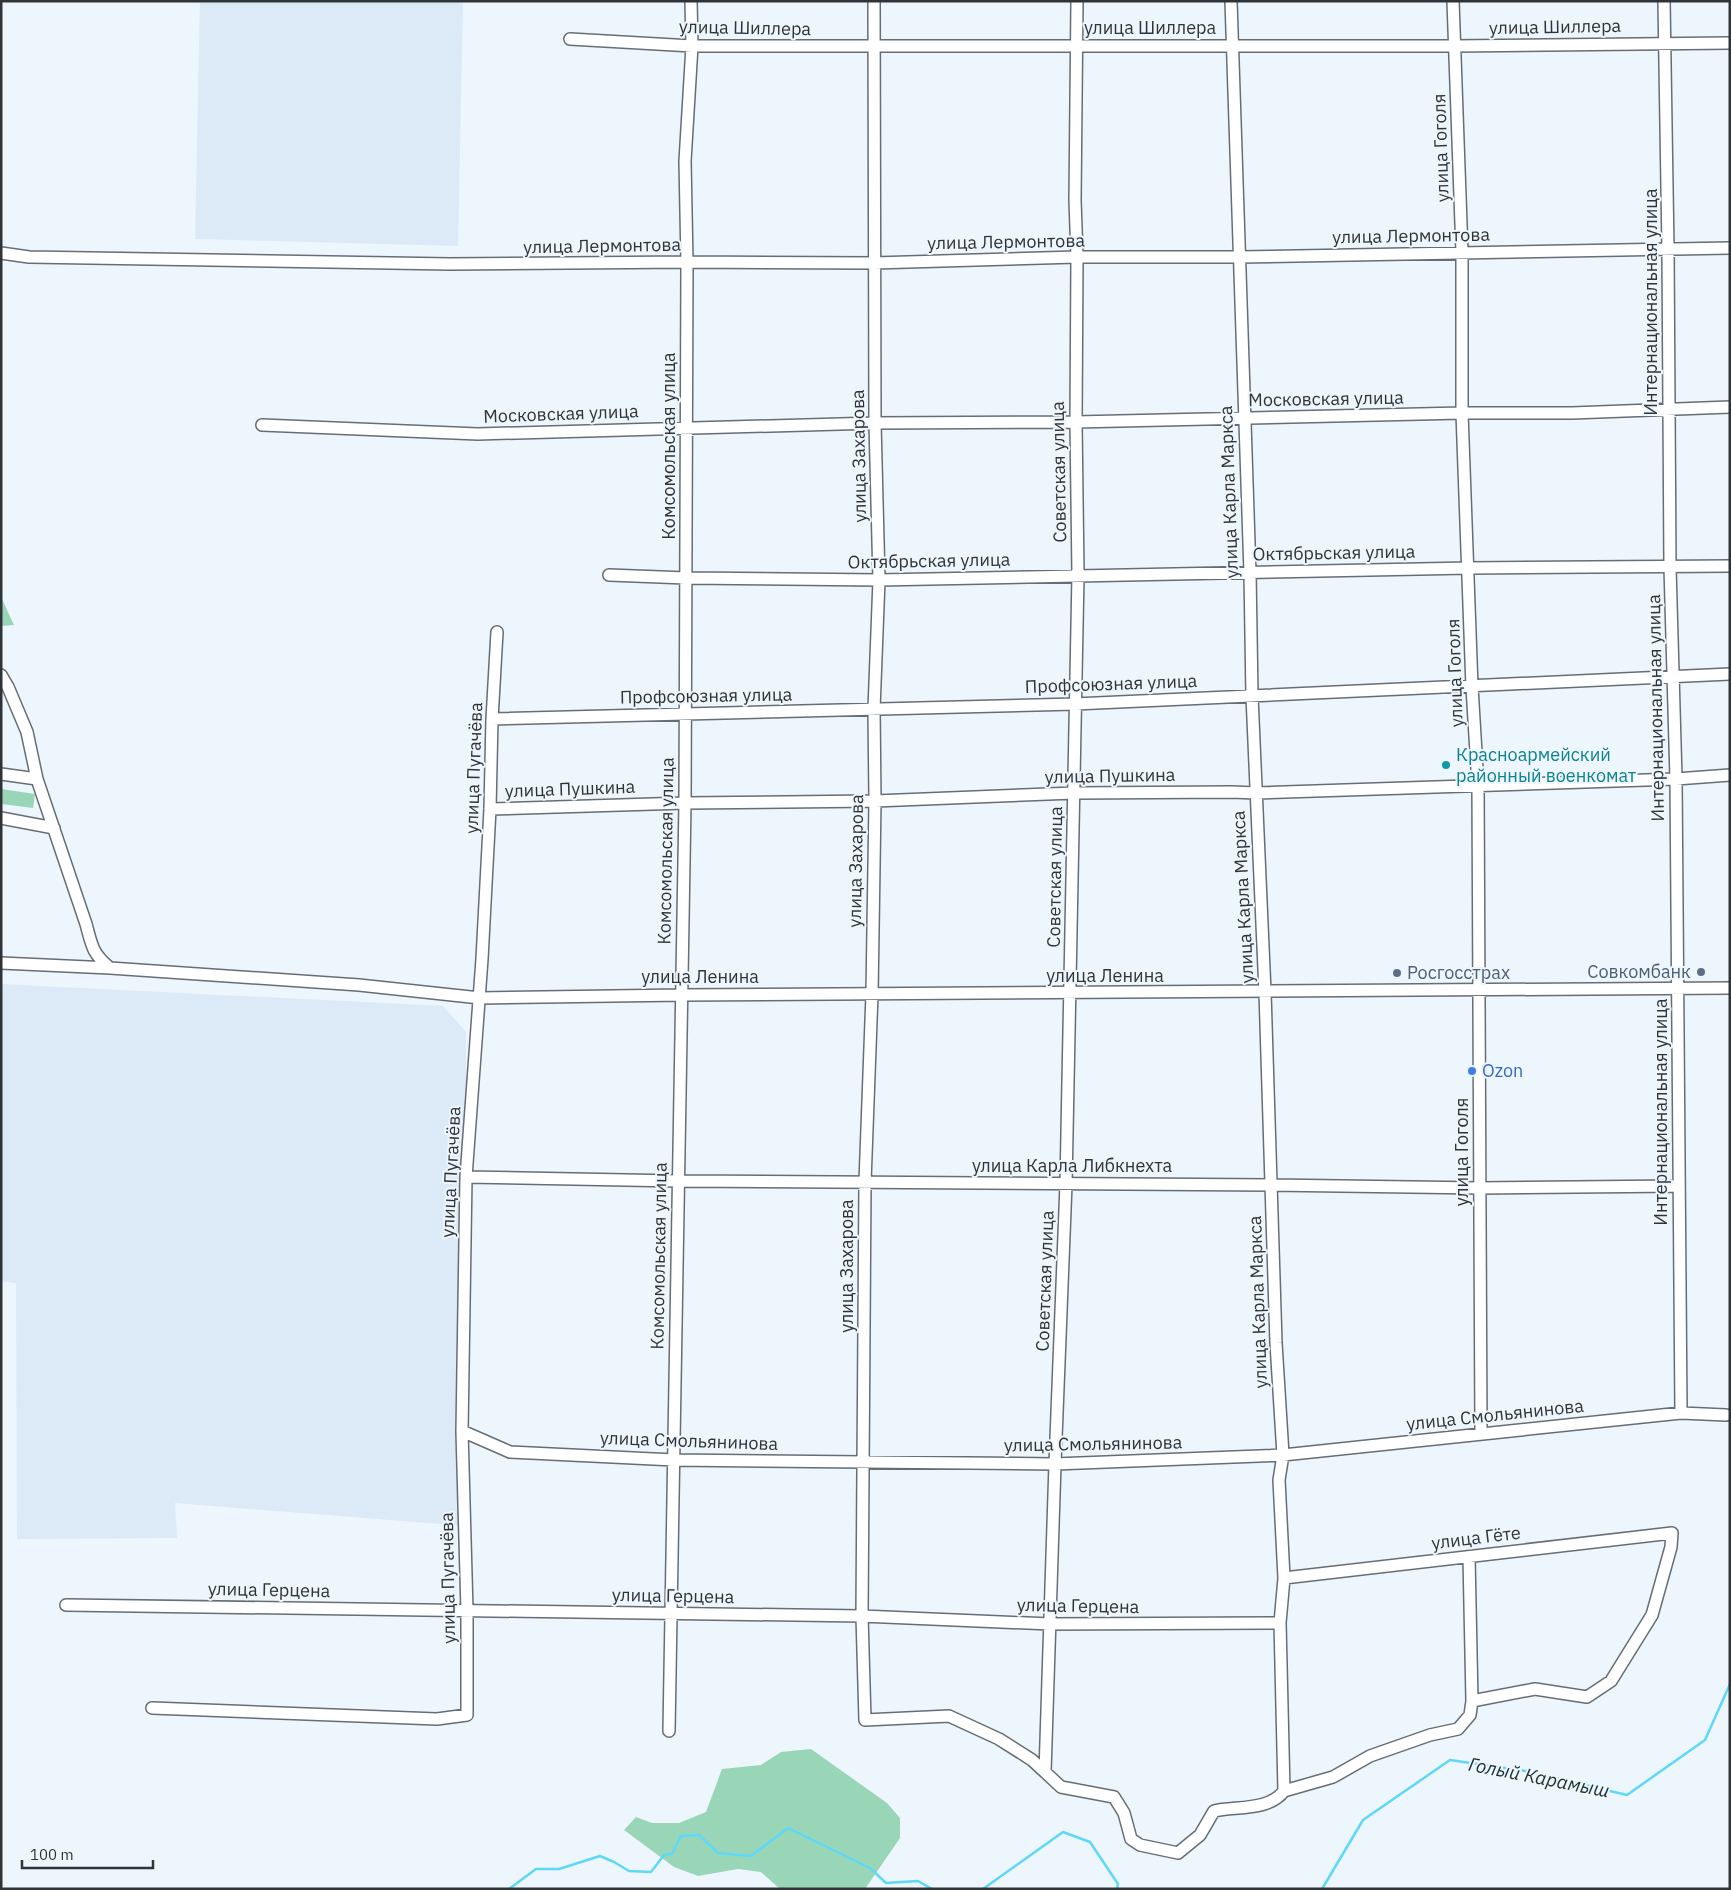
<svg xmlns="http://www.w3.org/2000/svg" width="1731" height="1890" viewBox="0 0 1731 1890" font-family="'IBM Plex Sans',sans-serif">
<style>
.built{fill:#dce9f7}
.green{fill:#99d6b7}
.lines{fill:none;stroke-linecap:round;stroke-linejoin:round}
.stream{stroke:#5ed8f9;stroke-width:2.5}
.minor-casing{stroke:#676d75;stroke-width:14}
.minor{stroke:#fff;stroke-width:11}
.culture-dot{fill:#0f9aa8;stroke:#edf5fd;stroke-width:2}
.service-dot{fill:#5c6f8a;stroke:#edf5fd;stroke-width:2}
.shop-dot{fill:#3f7fe0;stroke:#edf5fd;stroke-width:2}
.labels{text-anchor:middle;stroke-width:4;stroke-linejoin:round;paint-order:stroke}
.street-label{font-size:18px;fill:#313437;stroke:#edf5fd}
.culture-label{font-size:18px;fill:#0d838f;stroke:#edf5fd;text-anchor:start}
.service-label{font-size:18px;fill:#4e5e75;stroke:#edf5fd;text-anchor:end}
.shop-label{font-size:18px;fill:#366cbe;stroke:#edf5fd;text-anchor:start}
.water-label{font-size:19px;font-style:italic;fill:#192e34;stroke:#edf5fd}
</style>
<rect width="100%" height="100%" fill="#edf5fd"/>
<path class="built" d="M 200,1 L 463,1 L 458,246 L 195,239 Z
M 1,984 L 443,1006 L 466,1032 L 466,1526 L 175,1503 L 177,1538 L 17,1539 L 16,1283 L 1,1281 Z"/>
<path class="green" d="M 1,597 L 14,625 L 1,626 Z
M 1,789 L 35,794 L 33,808 L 1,804 Z
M 811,1749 L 887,1803 L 900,1818 L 900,1838 L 865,1889 L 782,1889 L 779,1888 L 761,1872 L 738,1869 L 698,1876 L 674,1867 L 624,1830 L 636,1817 L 652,1823 L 679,1823 L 706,1812 L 722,1769 L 761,1765 L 781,1752 Z"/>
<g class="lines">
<path class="stream" d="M 509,1889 L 536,1869 L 559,1869 L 600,1856 L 614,1862 L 629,1871 L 651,1872 L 664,1855 L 672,1854 L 681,1836 L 699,1835 L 718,1853 L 751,1856 L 788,1828 L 870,1868 L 886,1883 L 918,1881 L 932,1889
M 983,1889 L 1063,1832 L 1090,1842 L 1118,1884 L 1117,1889
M 1322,1889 L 1363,1820 L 1450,1760 L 1526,1771 L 1627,1795 L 1705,1740 L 1730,1684"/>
<g class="minor-casing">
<path id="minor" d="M 874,1 L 875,423 L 879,580 L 874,709 L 875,801 L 872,994 L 865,1182 L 862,1616 L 865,1720 L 949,1716 L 999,1739 L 1032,1760 L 1045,1772
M 1077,1 L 1075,200 L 1077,257 L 1076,422 L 1078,575 L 1066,1184 L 1055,1464 L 1045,1772 L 1061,1787 L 1114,1797 L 1124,1813 L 1131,1839 L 1140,1845 L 1178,1853 L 1200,1835 L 1214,1811 C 1236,1806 1269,1811 1284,1791 L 1333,1777 L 1370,1756 L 1430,1735 L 1458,1729 L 1470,1715 L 1472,1701 L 1469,1557
M 1231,1 L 1250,573 L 1252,696 L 1265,992 L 1276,1343 L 1283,1455 L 1279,1480 L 1284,1578 L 1280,1623 L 1284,1791
M 1453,1 L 1462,252 L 1462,413 L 1472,687 L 1478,786 L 1481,1433
M 1664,1 L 1668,250 L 1670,567 L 1676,779 L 1681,1413
M 570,39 L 692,46 L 1454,46 L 1730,43
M 1,253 L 29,257 L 450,264 L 687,262 L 874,263 L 1077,257 L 1239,257 L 1730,248
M 262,425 L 478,434 L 875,423 L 1076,422 L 1462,413 L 1572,413 L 1730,407
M 609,575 L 686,578 L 879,580 L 1469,568 L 1730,566
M 1,675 L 8,687 L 27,732 L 37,779 L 86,924 C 92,946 92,953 110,968
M 492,719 L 1075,704 L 1730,674
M 1,774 L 37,779
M 490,809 L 685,803 L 875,801 L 1074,793 L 1232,792 L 1256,793 L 1676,779 L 1730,775
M 1,818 L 54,828
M 1,963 L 110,968 L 359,985 L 480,998 L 682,995 L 1730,988
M 466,1177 L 678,1181 L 1271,1185 L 1480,1188 L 1678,1186
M 462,1431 L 510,1452 L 674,1460 L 1055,1464 L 1283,1455 L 1681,1413 L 1726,1415
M 1284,1578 C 1414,1563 1543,1547 1672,1533 L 1671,1547 L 1652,1615 L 1611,1681 L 1587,1697 L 1535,1689 L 1472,1701
M 66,1605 L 862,1616 L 1050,1624 L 1280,1623
M 152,1708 L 437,1719 L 467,1715 L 467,1611 L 462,1431 L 466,1177 L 482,959 L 490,809 L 492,719 L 497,632
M 669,1731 L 685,803 L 687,262 L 685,161 L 692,46 L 691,1"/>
</g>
<use href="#minor" class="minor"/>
</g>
<circle class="culture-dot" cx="1446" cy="765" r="5"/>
<g class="service-dot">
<circle cx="1701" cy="972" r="5"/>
<circle cx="1397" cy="973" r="5"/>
</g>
<circle class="shop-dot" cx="1472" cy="1071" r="5"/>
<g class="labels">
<g class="street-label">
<text transform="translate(1555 27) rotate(-1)" y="6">улица Шиллера</text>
<text transform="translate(745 28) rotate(1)" y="6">улица Шиллера</text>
<text x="1150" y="34">улица Шиллера</text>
<text transform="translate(1441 148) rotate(-92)" y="6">улица Гоголя</text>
<text transform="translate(1411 236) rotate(-1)" y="6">улица Лермонтова</text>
<text transform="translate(1006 242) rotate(-1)" y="6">улица Лермонтова</text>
<text transform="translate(602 246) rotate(-1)" y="6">улица Лермонтова</text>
<text transform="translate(1651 302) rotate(-90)" y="6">Интернациональная улица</text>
<text transform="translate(1326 399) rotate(-1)" y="6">Московская улица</text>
<text transform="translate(561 414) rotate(-2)" y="6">Московская улица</text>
<text transform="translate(669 446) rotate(-90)" y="6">Комсомольская улица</text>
<text transform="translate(859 456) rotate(-91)" y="6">улица Захарова</text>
<text transform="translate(1059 472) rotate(-91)" y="6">Советская улица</text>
<text transform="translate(1229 492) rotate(-92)" y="6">улица Карла Маркса</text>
<text transform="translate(1334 553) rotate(-1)" y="6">Октябрьская улица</text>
<text transform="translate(929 561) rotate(-1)" y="6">Октябрьская улица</text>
<text transform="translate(1455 673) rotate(-92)" y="6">улица Гоголя</text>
<text transform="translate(1111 684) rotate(-2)" y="6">Профсоюзная улица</text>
<text transform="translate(706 696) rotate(-1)" y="6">Профсоюзная улица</text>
<text transform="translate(1656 708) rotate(-91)" y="6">Интернациональная улица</text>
<text transform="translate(474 768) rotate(-88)" y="6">улица Пугачёва</text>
<text transform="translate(1110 776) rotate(-1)" y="6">улица Пушкина</text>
<text transform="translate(570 789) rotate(-2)" y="6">улица Пушкина</text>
<text transform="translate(666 851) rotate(-89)" y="6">Комсомольская улица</text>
<text transform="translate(856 861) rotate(-89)" y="6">улица Захарова</text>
<text transform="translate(1055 877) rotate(-89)" y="6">Советская улица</text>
<text transform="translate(1243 897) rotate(-93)" y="6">улица Карла Маркса</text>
<text x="1105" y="982">улица Ленина</text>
<text x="700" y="983">улица Ленина</text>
<text transform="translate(1661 1112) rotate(-90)" y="6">Интернациональная улица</text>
<text transform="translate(1462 1152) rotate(-90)" y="6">улица Гоголя</text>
<text x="1072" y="1172">улица Карла Либкнехта</text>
<text transform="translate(451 1172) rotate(-87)" y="6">улица Пугачёва</text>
<text transform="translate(659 1256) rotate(-89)" y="6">Комсомольская улица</text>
<text transform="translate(847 1266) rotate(-90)" y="6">улица Захарова</text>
<text transform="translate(1045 1281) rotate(-88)" y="6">Советская улица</text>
<text transform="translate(1258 1302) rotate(-92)" y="6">улица Карла Маркса</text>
<text transform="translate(1495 1415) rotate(-6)" y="6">улица Смольянинова</text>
<text transform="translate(689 1441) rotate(2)" y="6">улица Смольянинова</text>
<text transform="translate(1093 1444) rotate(-1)" y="6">улица Смольянинова</text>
<text transform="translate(1476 1538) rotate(-7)" y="6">улица Гёте</text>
<text transform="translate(448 1578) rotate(-91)" y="6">улица Пугачёва</text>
<text transform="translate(269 1590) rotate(1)" y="6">улица Герцена</text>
<text transform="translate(673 1596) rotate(1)" y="6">улица Герцена</text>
<text transform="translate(1078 1606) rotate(1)" y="6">улица Герцена</text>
</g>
<g class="culture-label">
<text x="1456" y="761">Красноармейский<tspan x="1456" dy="21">районный военкомат</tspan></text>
</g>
<g class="service-label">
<text x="1691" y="978">Совкомбанк</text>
<text x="1407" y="979" text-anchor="start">Росгосстрах</text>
</g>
<g class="shop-label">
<text x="1482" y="1077">Ozon</text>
</g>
<g class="water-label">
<text transform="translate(1539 1777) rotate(11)" y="7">Голый Карамыш</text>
</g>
</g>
<rect width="1731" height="1890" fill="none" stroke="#313437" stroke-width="5"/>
<path d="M22 1860v8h131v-8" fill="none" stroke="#313437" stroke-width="2.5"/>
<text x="30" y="1860" font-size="15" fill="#313437" stroke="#edf5fd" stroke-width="4" paint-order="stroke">100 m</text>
</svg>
